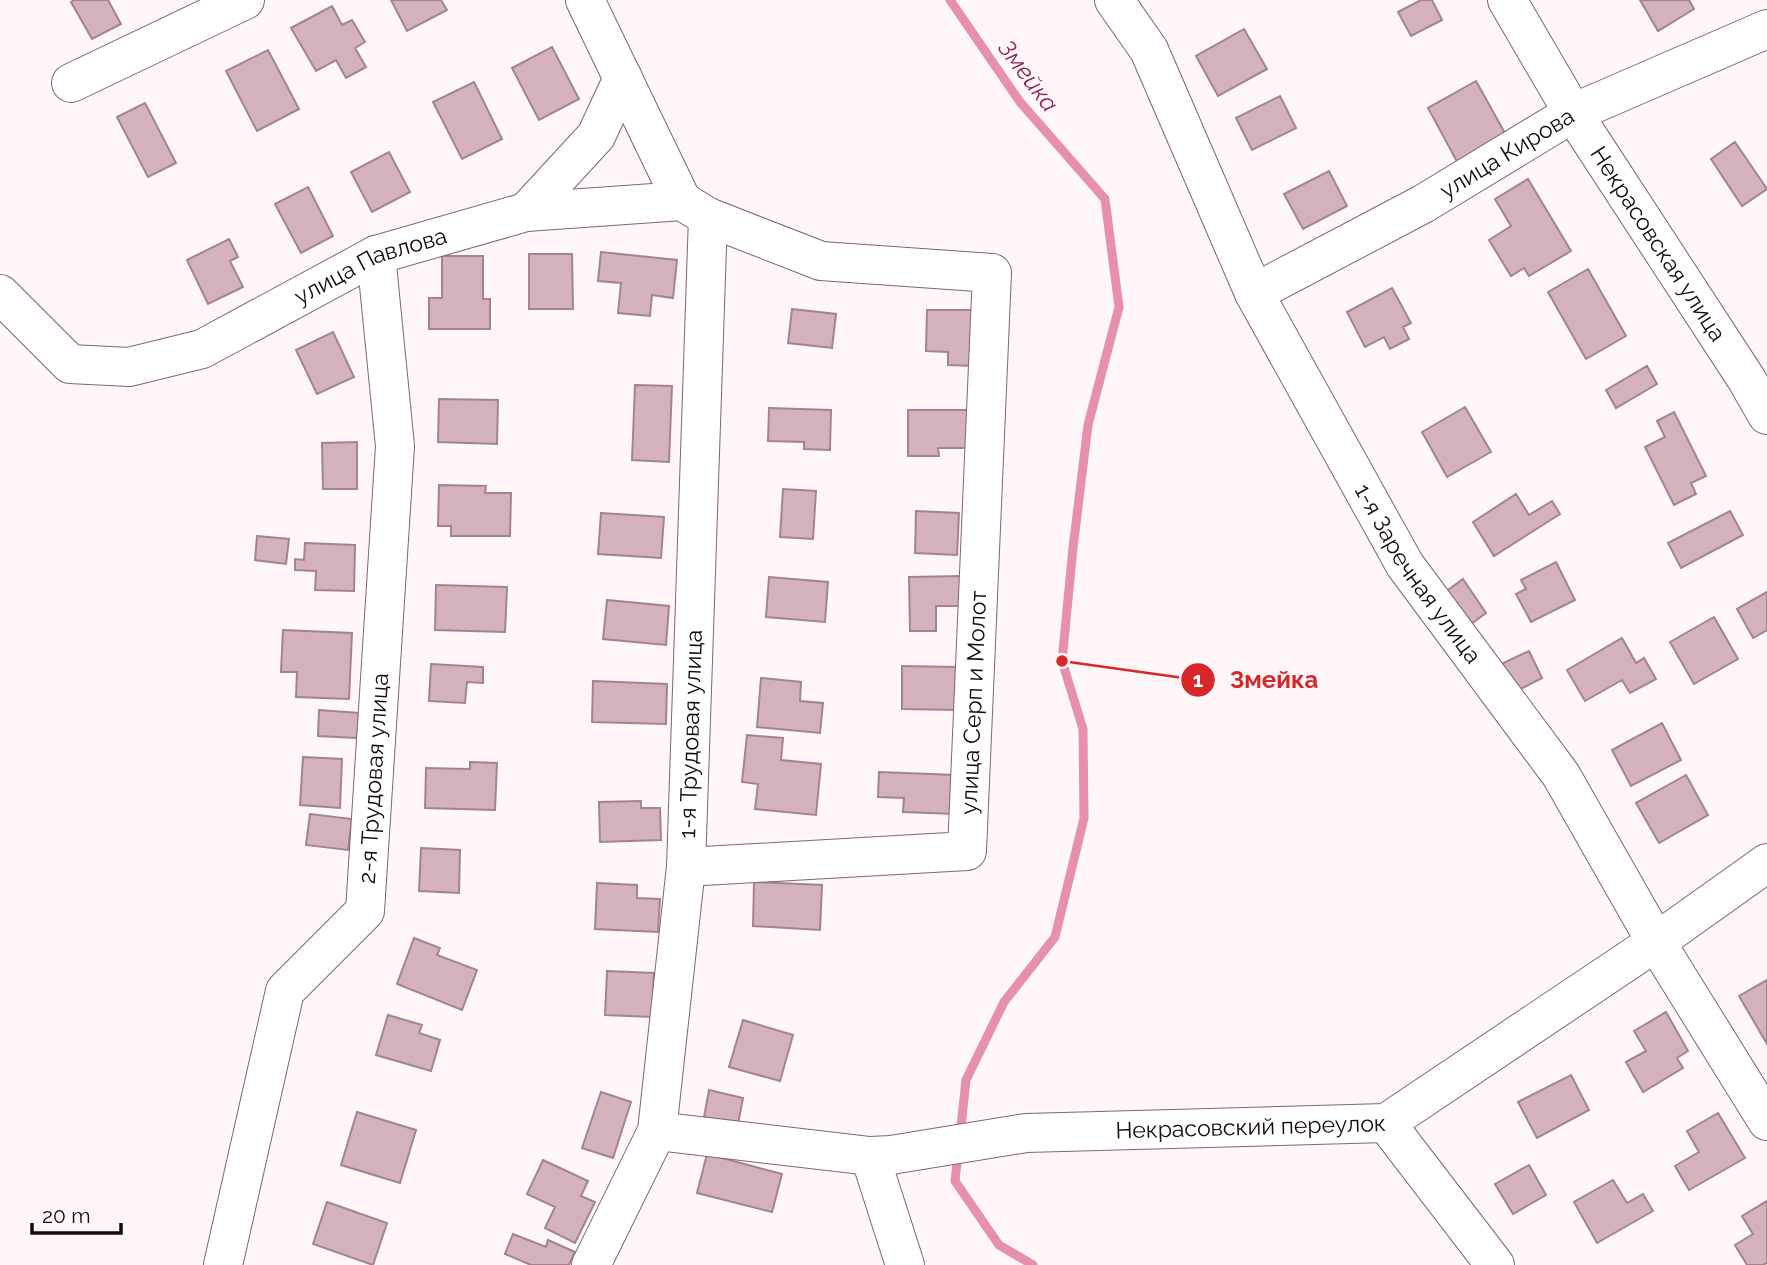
<svg xmlns="http://www.w3.org/2000/svg" width="1767" height="1265" viewBox="0 0 1767 1265" font-family="Raleway,sans-serif">
<style>
.lines{fill:none;stroke-linecap:round;stroke-linejoin:round}
.stream{stroke:#e78fae;stroke-width:9}
.building{fill:#d4b2bc;stroke:#a4838e;stroke-width:2}
.minor-casing{stroke:#83646e;stroke-width:40}
.minor{stroke:#fff;stroke-width:38}
.labels{text-anchor:middle;stroke-width:6;stroke-linejoin:round;paint-order:stroke}
.street-label{font-size:23px;fill:#14090d;stroke:#fef6f8}
.water-label{font-size:24px;font-style:italic;fill:#8d2654;stroke:#fef6f8}
.leader{fill:none;stroke:#d62828;stroke-width:2.5}
.callout-dot{fill:#d62828;stroke:#fef6f8;stroke-width:2.5}
.mark-label{font-size:21px;text-anchor:middle;font-weight:bold;fill:#fff}
.callout-label{font-size:24px;text-anchor:middle;font-weight:bold;fill:#d62828;stroke:#fef6f8;stroke-width:6;stroke-linejoin:round;paint-order:stroke}
</style>
<rect width="100%" height="100%" fill="#fef6f8"/>
<g class="lines">
<path class="stream" d="M 950,0 L 1020,102 L 1105,199 L 1119,307 L 1088,425 L 1073,548 L 1062,661 L 1083,729 L 1084,818 L 1055,937 L 1004,1002 L 966,1080 L 960,1136
M 958,1154 L 955,1181 L 999,1245 L 1033,1265"/>
</g>
<path class="building" d="M 74,0 L 108,0 L 121,24 L 92,39 L 71,2 Z
M 391,0 L 441,0 L 447,10 L 407,31 Z
M 1421,0 L 1432,0 L 1442,20 L 1411,36 L 1398,12 Z
M 1640,0 L 1689,0 L 1694,9 L 1658,31 Z
M 332,6 L 342,25 L 352,20 L 365,42 L 355,48 L 366,67 L 346,78 L 336,60 L 316,71 L 291,28 Z
M 1244,29 L 1267,69 L 1218,96 L 1196,56 Z
M 552,47 L 579,99 L 539,120 L 512,68 Z
M 268,50 L 299,109 L 257,131 L 226,71 Z
M 1476,81 L 1510,142 L 1461,169 L 1428,108 Z
M 474,82 L 502,139 L 462,159 L 433,102 Z
M 1280,96 L 1296,128 L 1252,150 L 1236,118 Z
M 145,103 L 176,163 L 148,177 L 117,117 Z
M 1735,142 L 1767,189 L 1742,206 L 1711,159 Z
M 389,152 L 410,192 L 372,212 L 351,172 Z
M 1329,171 L 1347,206 L 1303,229 L 1284,194 Z
M 1528,179 L 1571,251 L 1529,276 L 1524,268 L 1511,276 L 1489,240 L 1511,226 L 1495,199 Z
M 308,187 L 333,236 L 301,253 L 275,204 Z
M 229,239 L 238,257 L 230,261 L 243,287 L 208,304 L 187,260 Z
M 601,252 L 677,260 L 673,298 L 652,295 L 650,316 L 618,313 L 621,283 L 598,281 Z
M 529,254 L 572,254 L 573,309 L 529,309 Z
M 442,256 L 483,256 L 483,299 L 490,299 L 490,329 L 429,329 L 429,298 L 442,298 Z
M 1588,269 L 1626,336 L 1586,359 L 1548,292 Z
M 1392,288 L 1411,323 L 1403,327 L 1409,339 L 1390,349 L 1384,337 L 1365,347 L 1347,312 Z
M 792,309 L 836,314 L 832,348 L 788,343 Z
M 927,310 L 974,310 L 974,366 L 948,365 L 948,352 L 926,351 Z
M 333,332 L 354,377 L 317,394 L 296,350 Z
M 1647,366 L 1657,384 L 1616,408 L 1606,390 Z
M 635,385 L 672,386 L 669,462 L 632,460 Z
M 439,399 L 498,400 L 497,444 L 438,442 Z
M 1465,407 L 1491,452 L 1447,477 L 1422,432 Z
M 769,408 L 831,410 L 830,450 L 804,449 L 804,442 L 768,441 Z
M 908,410 L 968,410 L 968,448 L 938,448 L 939,456 L 908,456 Z
M 1674,412 L 1706,476 L 1691,483 L 1696,494 L 1674,505 L 1645,447 L 1665,437 L 1657,421 Z
M 357,442 L 357,489 L 323,489 L 322,443 Z
M 439,485 L 486,486 L 485,493 L 511,493 L 510,536 L 451,536 L 451,526 L 438,526 Z
M 783,489 L 816,491 L 813,539 L 780,537 Z
M 1516,494 L 1529,515 L 1552,501 L 1560,514 L 1494,556 L 1473,522 Z
M 916,511 L 959,513 L 957,555 L 915,553 Z
M 1730,511 L 1743,535 L 1681,568 L 1668,543 Z
M 601,513 L 664,517 L 661,558 L 598,554 Z
M 257,536 L 289,539 L 286,564 L 255,560 Z
M 305,543 L 355,545 L 354,591 L 315,590 L 316,571 L 295,570 L 295,559 L 304,560 Z
M 1556,562 L 1575,600 L 1531,622 L 1516,594 L 1526,589 L 1521,580 Z
M 961,576 L 961,606 L 936,606 L 936,631 L 910,631 L 909,577 Z
M 769,577 L 828,582 L 825,622 L 766,617 Z
M 1463,579 L 1486,613 L 1467,627 L 1444,593 Z
M 436,585 L 507,587 L 505,632 L 435,630 Z
M 1767,592 L 1767,630 L 1753,638 L 1737,609 Z
M 607,600 L 669,606 L 666,645 L 603,639 Z
M 1714,617 L 1738,659 L 1694,684 L 1670,642 Z
M 283,630 L 352,633 L 349,699 L 296,697 L 297,672 L 281,672 Z
M 1622,638 L 1636,663 L 1644,658 L 1656,679 L 1630,693 L 1622,680 L 1585,701 L 1567,670 Z
M 1529,651 L 1542,678 L 1509,695 L 1495,667 Z
M 431,664 L 483,667 L 483,683 L 467,682 L 465,703 L 429,701 Z
M 902,666 L 958,667 L 957,710 L 902,709 Z
M 761,678 L 801,682 L 800,701 L 823,703 L 820,733 L 757,727 Z
M 593,681 L 667,684 L 666,724 L 592,722 Z
M 319,710 L 359,713 L 357,738 L 318,736 Z
M 1662,723 L 1681,760 L 1631,786 L 1612,750 Z
M 747,735 L 783,738 L 781,760 L 821,764 L 816,815 L 755,809 L 758,784 L 742,782 Z
M 303,757 L 342,759 L 340,808 L 300,805 Z
M 470,762 L 497,763 L 495,810 L 425,808 L 426,768 L 470,769 Z
M 879,772 L 956,775 L 955,814 L 903,812 L 904,798 L 878,797 Z
M 1686,775 L 1708,815 L 1659,843 L 1636,803 Z
M 641,801 L 641,808 L 660,808 L 661,840 L 600,842 L 599,802 Z
M 310,814 L 352,819 L 348,850 L 306,845 Z
M 421,848 L 460,850 L 459,893 L 419,891 Z
M 754,882 L 822,885 L 820,930 L 753,926 Z
M 597,883 L 637,885 L 637,898 L 660,899 L 658,932 L 595,929 Z
M 414,938 L 440,948 L 437,955 L 477,970 L 462,1010 L 397,984 Z
M 607,971 L 654,973 L 652,1017 L 605,1015 Z
M 1767,980 L 1767,1044 L 1739,996 Z
M 1666,1012 L 1688,1051 L 1677,1058 L 1683,1068 L 1643,1092 L 1626,1062 L 1646,1051 L 1634,1031 Z
M 388,1015 L 422,1025 L 419,1033 L 440,1040 L 431,1071 L 376,1055 Z
M 743,1020 L 793,1035 L 780,1081 L 729,1067 Z
M 1571,1075 L 1589,1110 L 1537,1138 L 1518,1102 Z
M 709,1090 L 743,1098 L 738,1124 L 704,1117 Z
M 601,1092 L 631,1102 L 613,1158 L 582,1148 Z
M 357,1112 L 416,1130 L 400,1183 L 341,1165 Z
M 1718,1113 L 1745,1158 L 1689,1190 L 1675,1166 L 1699,1152 L 1687,1131 Z
M 707,1154 L 782,1174 L 772,1212 L 697,1193 Z
M 543,1160 L 588,1181 L 581,1196 L 595,1202 L 575,1243 L 545,1228 L 555,1207 L 527,1194 Z
M 1529,1165 L 1546,1195 L 1513,1214 L 1495,1184 Z
M 1613,1180 L 1627,1203 L 1643,1194 L 1653,1211 L 1597,1243 L 1574,1202 Z
M 1767,1201 L 1767,1263 L 1763,1265 L 1747,1265 L 1735,1245 L 1753,1234 L 1742,1216 Z
M 327,1202 L 387,1223 L 373,1265 L 313,1244 Z
M 513,1234 L 546,1247 L 548,1240 L 575,1252 L 569,1265 L 531,1265 L 505,1254 Z"/>
<g class="lines">
<g class="minor-casing">
<g id="minor">
<path d="M 585,0 L 682,201"/>
<path id="s1" d="M 1114,0 L 1149,50 L 1254,293 L 1405,565 L 1561,775 L 1656,942 L 1767,1121"/>
<path id="s2" d="M 1507,0 L 1573,113 L 1747,380 L 1767,415"/>
<path d="M 71,83 L 245,0"/>
<path d="M 526,212 L 596,136 L 623,78"/>
<path id="s3" d="M 1254,293 L 1423,204 L 1573,113 L 1767,29"/>
<path id="s4" d="M 0,294 L 70,364 L 129,367 L 202,349 L 376,255 L 526,212 L 682,201"/>
<path id="s5" d="M 686,867 L 967,851 L 992,273 L 821,261 L 708,217"/>
<path d="M 1386,1123 L 1495,1265"/>
<path id="s6" d="M 657,1131 L 870,1156 L 891,1155 L 1026,1133 L 1386,1123 L 1656,942 L 1767,863"/>
<path d="M 870,1156 L 905,1265"/>
<path id="s7" d="M 223,1265 L 285,991 L 365,911 L 395,446 L 376,255"/>
<path id="s8" d="M 591,1265 L 657,1131 L 686,867 L 708,217 L 682,201"/>
</g>
</g>
<use href="#minor" class="minor"/>
</g>
<g class="labels">
<g class="street-label">
<text dy="8" stroke="none"><textPath href="#s3" startOffset="289">улица Кирова</textPath></text>
<text dy="8" stroke="none"><textPath href="#s2" startOffset="287">Некрасовская улица</textPath></text>
<text dy="8" stroke="none"><textPath href="#s4" startOffset="422">улица Павлова</textPath></text>
<text dy="8" stroke="none"><textPath href="#s1" startOffset="651">1-я Заречная улица</textPath></text>
<text dy="8" stroke="none"><textPath href="#s5" startOffset="430">улица Серп и Молот</textPath></text>
<text dy="8" stroke="none"><textPath href="#s8" startOffset="548">1-я Трудовая улица</textPath></text>
<text dy="8" stroke="none"><textPath href="#s7" startOffset="527">2-я Трудовая улица</textPath></text>
<text dy="8" stroke="none"><textPath href="#s6" startOffset="597">Некрасовский переулок</textPath></text>
</g>
<g class="water-label">
<text transform="translate(1028 76) rotate(53)" y="8">Змейка</text>
</g>
</g>
<path class="leader" d="M1062 661L1198 680"/>
<g class="callout-dot">
<circle cx="1062" cy="661" r="7"/>
<circle cx="1198" cy="680" r="18"/>
</g>
<g class="mark-label">
<text x="1198" y="687">1</text>
</g>
<g class="callout-label">
<text x="1274" y="688">Змейка</text>
</g>
<path d="M32 1223v10h89v-10" fill="none" stroke="#14090d" stroke-width="3.5"/>
<text x="42" y="1223" font-size="21" fill="#14090d" stroke="#fef6f8" stroke-width="5" paint-order="stroke">20 m</text>
</svg>
